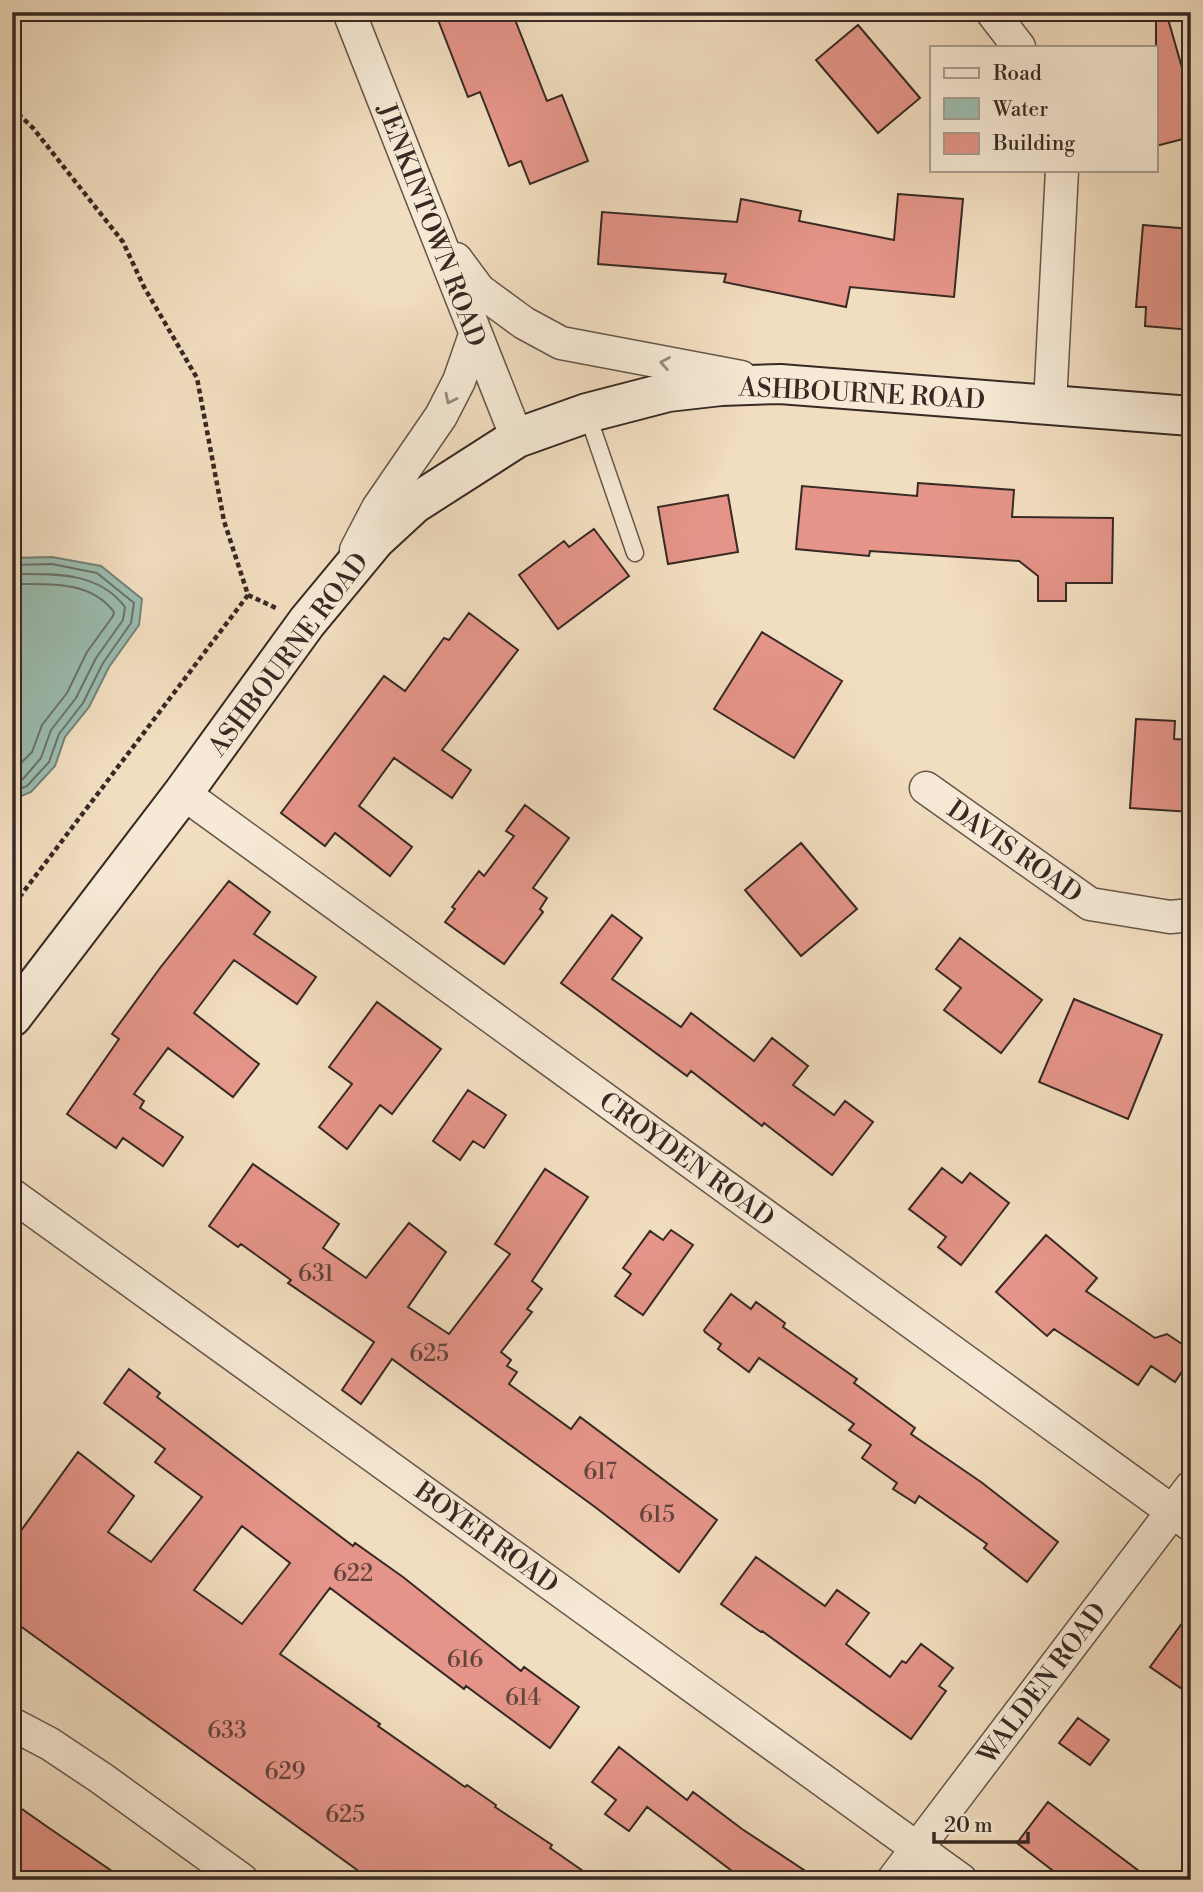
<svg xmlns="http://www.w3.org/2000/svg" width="1203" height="1892" viewBox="0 0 1203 1892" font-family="'Libre Bodoni',serif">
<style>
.water{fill:#9bbcaf;stroke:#738177;stroke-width:2}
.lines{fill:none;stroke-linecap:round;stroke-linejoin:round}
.shore{stroke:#6a726a;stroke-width:2}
.building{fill:#e49488;stroke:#382924;stroke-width:2;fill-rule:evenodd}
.lane-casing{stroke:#66564b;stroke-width:19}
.street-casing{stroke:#66564b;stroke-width:35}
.secondary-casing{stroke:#382924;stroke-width:42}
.path{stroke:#382924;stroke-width:4.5;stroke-dasharray:5 3.5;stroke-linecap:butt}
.lane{stroke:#f6e9d5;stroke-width:16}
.street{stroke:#f6e9d5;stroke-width:32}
.secondary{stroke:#f6e9d5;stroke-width:38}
.oneway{stroke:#97897c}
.labels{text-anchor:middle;stroke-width:7;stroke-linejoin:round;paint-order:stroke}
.number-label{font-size:23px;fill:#63443d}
.street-label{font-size:26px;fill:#382924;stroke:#f6e9d5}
</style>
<rect width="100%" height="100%" fill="#f1ddbf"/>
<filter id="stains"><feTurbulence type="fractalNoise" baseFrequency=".00286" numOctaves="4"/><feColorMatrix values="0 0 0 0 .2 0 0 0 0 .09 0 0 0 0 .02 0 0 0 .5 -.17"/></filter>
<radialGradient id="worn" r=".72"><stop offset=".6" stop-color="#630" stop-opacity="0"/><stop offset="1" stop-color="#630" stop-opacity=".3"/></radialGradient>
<path class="water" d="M 52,557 L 101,566 L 142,599 L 139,625 L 109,667 L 89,707 L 65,737 L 55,766 L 31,792 L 12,800 L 12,558 Z"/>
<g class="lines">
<path class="shore" d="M 12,565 L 52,564 L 97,573 L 134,603 L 131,623 L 103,663 L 83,703 L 59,734 L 49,762 L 27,786 L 12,792
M 12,574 C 53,574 98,571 125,607 L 123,620 L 96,658 L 76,698 L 51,730 L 41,758 L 23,779 L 12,783
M 12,584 C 48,584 90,580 114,612 L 113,616 L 87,652 L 67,693 L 42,725 L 32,752 L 12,772"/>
</g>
<path class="building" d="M 435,12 L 512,12 L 547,101 L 562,95 L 588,161 L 530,184 L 521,161 L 509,166 L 480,92 L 468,97 Z
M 1156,12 L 1166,12 L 1191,99 L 1191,137 L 1156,146 Z
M 858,25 L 920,98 L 878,133 L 816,60 Z
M 898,194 L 963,199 L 954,297 L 850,287 L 846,307 L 724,282 L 726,274 L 598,264 L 602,212 L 737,222 L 741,199 L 801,211 L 799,221 L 894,240 Z
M 1143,225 L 1191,229 L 1191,330 L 1145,326 L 1146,307 L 1136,307 Z
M 918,483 L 1014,490 L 1012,517 L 1113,518 L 1112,583 L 1066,583 L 1066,601 L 1038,601 L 1038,576 L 1019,561 L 870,551 L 869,556 L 796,549 L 802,486 L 917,496 Z
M 728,495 L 738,552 L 668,564 L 658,507 Z
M 594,529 L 629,576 L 558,629 L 519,575 L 564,541 L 569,547 Z
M 469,613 L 518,650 L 442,750 L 471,770 L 452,798 L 394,758 L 359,806 L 412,847 L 390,876 L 335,833 L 325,846 L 281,813 L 384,676 L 405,691 L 444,638 L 449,640 Z
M 762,632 L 842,681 L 794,758 L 714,709 Z
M 1136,719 L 1175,721 L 1174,739 L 1191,740 L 1191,812 L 1130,808 Z
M 525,805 L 569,838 L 533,888 L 547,898 L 540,909 L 543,912 L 504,964 L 445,922 L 455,909 L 452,907 L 479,871 L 484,876 L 514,836 L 506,831 Z
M 801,843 L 857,909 L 801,956 L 745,890 Z
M 229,881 L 270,912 L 254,934 L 316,977 L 297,1004 L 234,960 L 194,1013 L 259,1064 L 233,1097 L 168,1048 L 134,1094 L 144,1101 L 140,1108 L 183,1137 L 163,1166 L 123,1138 L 116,1148 L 67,1114 L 119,1039 L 112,1034 L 160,968 Z
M 612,915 L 642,938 L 612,979 L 681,1027 L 691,1013 L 754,1061 L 772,1038 L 808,1066 L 793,1085 L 834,1115 L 845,1101 L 873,1122 L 832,1175 L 764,1123 L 762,1126 L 691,1071 L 687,1076 L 561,983 Z
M 960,938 L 1042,1000 L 1001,1053 L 944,1010 L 961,988 L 936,969 Z
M 1074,999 L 1162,1035 L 1128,1119 L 1039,1082 Z
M 377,1002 L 441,1049 L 392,1114 L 380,1105 L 347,1149 L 319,1127 L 352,1084 L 329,1067 Z
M 468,1090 L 506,1115 L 484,1148 L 473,1141 L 460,1160 L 433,1141 Z
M 253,1164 L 339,1224 L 323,1248 L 366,1278 L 409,1223 L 446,1252 L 408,1307 L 449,1334 L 510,1254 L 495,1244 L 545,1169 L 588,1197 L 532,1281 L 542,1289 L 527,1309 L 532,1312 L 501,1352 L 511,1360 L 507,1366 L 517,1372 L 509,1384 L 571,1429 L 580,1417 L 717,1520 L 679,1572 L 595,1507 L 392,1359 L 361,1404 L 342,1390 L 374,1342 L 288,1283 L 291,1280 L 241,1244 L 238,1247 L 209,1226 Z
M 942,1168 L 962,1183 L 970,1173 L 1009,1203 L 961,1265 L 938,1247 L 946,1237 L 909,1209 Z
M 671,1230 L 693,1245 L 643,1315 L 615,1296 L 631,1274 L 623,1268 L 650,1231 L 663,1240 Z
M 1046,1235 L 1097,1278 L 1086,1291 L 1155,1338 L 1167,1334 L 1191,1350 L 1191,1358 L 1175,1382 L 1151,1366 L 1138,1385 L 1054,1329 L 1047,1336 L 996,1292 Z
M 731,1294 L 751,1309 L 756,1302 L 785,1323 L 783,1327 L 857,1379 L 854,1383 L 915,1428 L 911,1434 L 981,1482 L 1058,1542 L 1027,1582 L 984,1548 L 987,1544 L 919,1496 L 915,1503 L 893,1489 L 897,1483 L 862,1458 L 871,1445 L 849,1430 L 854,1424 L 759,1358 L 749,1372 L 718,1349 L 721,1344 L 705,1332 L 704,1330 Z
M 129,1369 L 160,1393 L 157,1397 L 296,1503 L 353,1546 L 355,1543 L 403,1577 L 521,1671 L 524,1667 L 579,1707 L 550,1748 L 466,1686 L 464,1689 L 330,1588 L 280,1654 L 380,1724 L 378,1726 L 465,1787 L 467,1785 L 496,1805 L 495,1807 L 552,1845 L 550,1848 L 596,1880 L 371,1880 L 12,1620 L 12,1543 L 78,1452 L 134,1496 L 108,1532 L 151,1562 L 202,1497 L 155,1462 L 165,1449 L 104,1403 ZM 242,1526 L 290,1563 L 242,1624 L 194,1590 Z
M 756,1557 L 825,1606 L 837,1590 L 869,1613 L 846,1644 L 890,1677 L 902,1661 L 906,1663 L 921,1644 L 953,1668 L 939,1686 L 946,1691 L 911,1739 L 762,1631 L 761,1632 L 721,1604 Z
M 1191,1611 L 1191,1695 L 1150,1667 Z
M 1078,1718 L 1109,1740 L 1090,1765 L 1059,1743 Z
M 619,1747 L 687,1800 L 693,1792 L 742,1829 L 819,1880 L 744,1880 L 647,1807 L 629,1831 L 605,1814 L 616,1800 L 592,1782 Z
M 12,1802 L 49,1828 L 125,1880 L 12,1880 Z
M 1048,1802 L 1074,1822 L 1151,1880 L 1065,1880 L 1017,1843 Z"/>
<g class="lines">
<g class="lane-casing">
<path id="lane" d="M 587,413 L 635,553"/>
</g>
<g class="street-casing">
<path id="street" d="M 349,12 L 517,438
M 992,12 L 1019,47
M 456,259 L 479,290 L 524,323 L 561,343 L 741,377
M 1050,404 L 1062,170
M 356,550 L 378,508 L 441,416 L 459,381 L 475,335
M 926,788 L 1090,904 L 1170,917 L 1191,915
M 183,793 L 1191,1525
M 12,1195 L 961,1880
M 12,1724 L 50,1744 L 101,1778 L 242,1880
M 893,1880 L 1191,1487"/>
</g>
<g class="secondary-casing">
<path id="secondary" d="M 12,1017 L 183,793 L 307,622 L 375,540 L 414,504 L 517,438 L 587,413 L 668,392 L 721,386 L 780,384 L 1191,416"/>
</g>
<path class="path" d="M 12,108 L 33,128 L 123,242 L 144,287 L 197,378 L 224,521 L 248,595 L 12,907
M 248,595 L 276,608"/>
<use href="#lane" class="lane"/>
<use href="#street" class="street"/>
<use href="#secondary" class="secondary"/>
</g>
<defs><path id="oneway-chevron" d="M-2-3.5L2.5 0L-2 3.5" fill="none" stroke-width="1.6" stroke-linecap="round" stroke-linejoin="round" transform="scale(1.75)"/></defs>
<g class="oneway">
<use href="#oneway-chevron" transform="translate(665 363) rotate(-170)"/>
<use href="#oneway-chevron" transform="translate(450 399) rotate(116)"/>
</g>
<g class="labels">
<g class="number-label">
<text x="316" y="1281">631</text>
<text x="429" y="1361">625</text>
<text x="600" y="1479">617</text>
<text x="657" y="1522">615</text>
<text x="353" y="1581">622</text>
<text x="465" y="1667">616</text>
<text x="523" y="1705">614</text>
<text x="227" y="1738">633</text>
<text x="285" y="1779">629</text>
<text x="345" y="1822">625</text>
</g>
<g class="street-label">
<text transform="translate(432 225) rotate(69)" y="9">JENKINTOWN ROAD</text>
<text transform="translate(862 393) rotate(3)" y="9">ASHBOURNE ROAD</text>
<text transform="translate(288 654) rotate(-53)" y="9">ASHBOURNE ROAD</text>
<text transform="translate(1015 851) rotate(35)" y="9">DAVIS ROAD</text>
<text transform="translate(687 1159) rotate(36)" y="9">CROYDEN ROAD</text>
<text transform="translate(487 1537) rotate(36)" y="9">BOYER ROAD</text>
<text transform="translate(1042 1683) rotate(-53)" y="9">WALDEN ROAD</text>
</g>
</g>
<rect width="1203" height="1892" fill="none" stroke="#f1ddbf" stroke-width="42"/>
<rect x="14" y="14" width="1175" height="1864" fill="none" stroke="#382924" stroke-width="3.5"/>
<rect x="21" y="21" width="1161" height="1850" fill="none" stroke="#382924" stroke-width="2"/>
<rect x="930" y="46" width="228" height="126" fill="#f6e9d5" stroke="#aa9c8e" stroke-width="2"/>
<rect x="944" y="68" width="35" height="10" fill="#f6e9d5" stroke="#aa9c8e" stroke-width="2"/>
<text x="993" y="80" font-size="21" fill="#382924">Road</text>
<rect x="944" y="98" width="35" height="21" fill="#9bbcaf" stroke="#aa9c8e" stroke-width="2"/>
<text x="993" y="116" font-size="21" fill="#382924">Water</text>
<rect x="944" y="133" width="35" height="21" fill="#e49488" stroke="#aa9c8e" stroke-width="2"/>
<text x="993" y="150" font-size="21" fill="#382924">Building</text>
<path d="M934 1832v10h94v-10" fill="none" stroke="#382924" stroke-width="3.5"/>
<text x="944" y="1832" font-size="21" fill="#382924" stroke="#f6e9d5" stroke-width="5" paint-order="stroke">20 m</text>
<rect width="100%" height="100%" filter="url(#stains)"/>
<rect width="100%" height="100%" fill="url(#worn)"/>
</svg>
